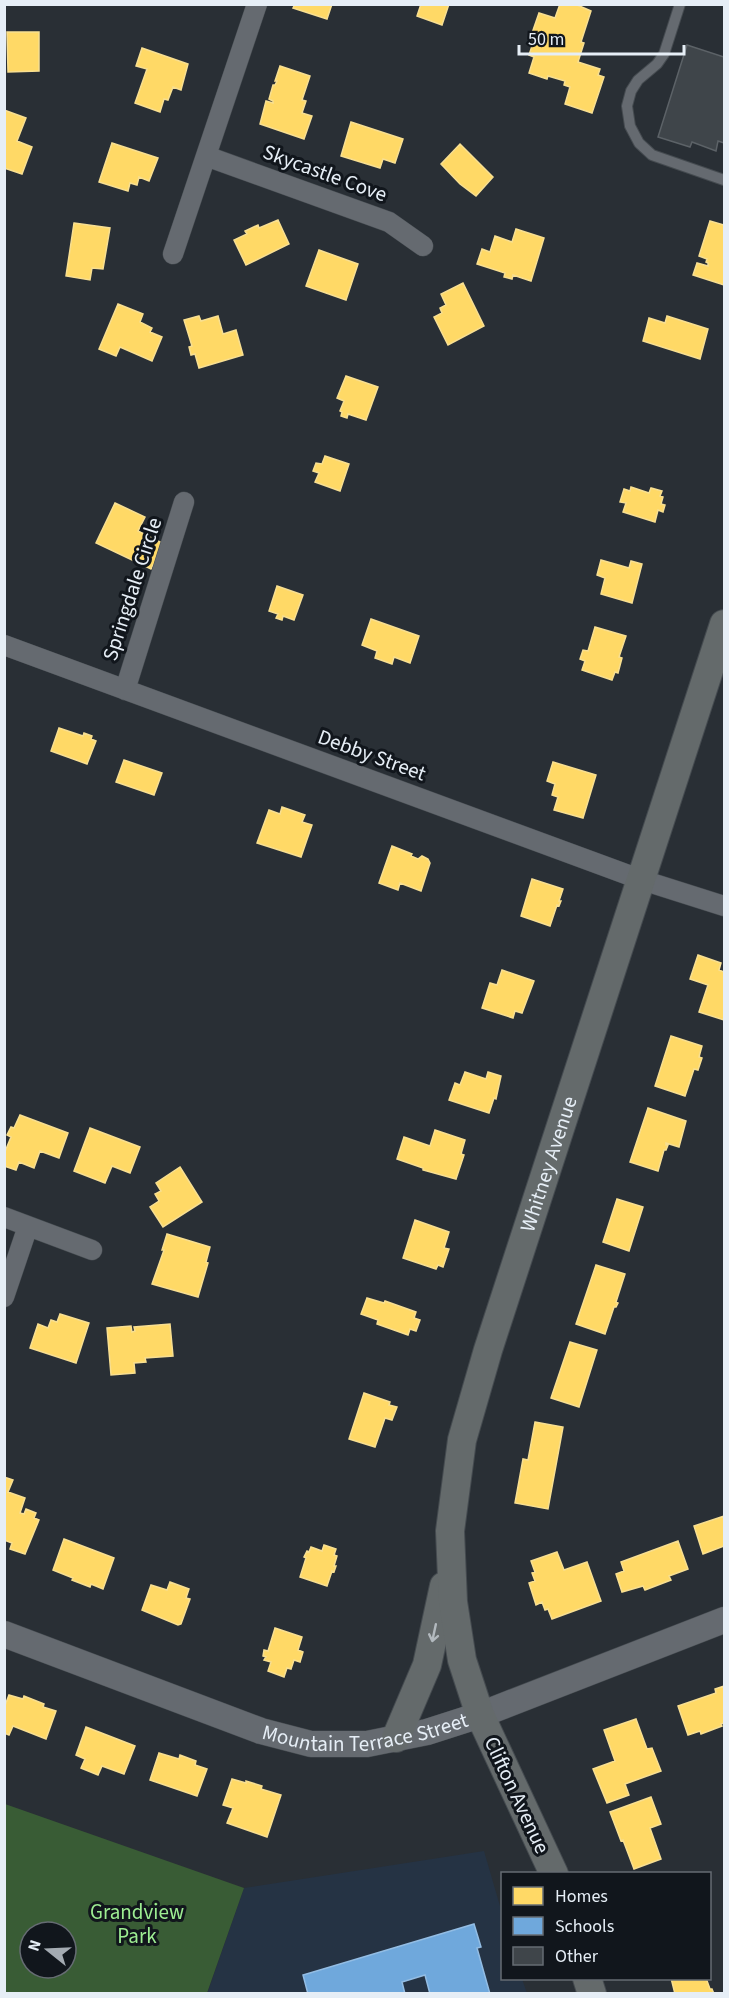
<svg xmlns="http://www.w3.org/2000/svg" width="729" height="1998" viewBox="0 0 729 1998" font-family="'Source Sans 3',sans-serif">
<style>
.built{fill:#253344}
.green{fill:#395c35;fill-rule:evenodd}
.homes{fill:#ffd966;stroke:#f8df91;stroke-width:1.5}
.schools{fill:#6fa8dc;stroke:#93bde4;stroke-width:1.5}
.building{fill:#3f454a;stroke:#5c6267;stroke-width:1.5}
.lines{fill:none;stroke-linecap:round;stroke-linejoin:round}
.service-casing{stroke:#454b50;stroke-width:12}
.minor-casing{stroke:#454b50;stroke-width:21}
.tertiary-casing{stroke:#454b50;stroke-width:27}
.secondary-casing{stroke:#454b50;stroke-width:30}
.service{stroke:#656a70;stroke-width:10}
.minor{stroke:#656a70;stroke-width:20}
.tertiary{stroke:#656a70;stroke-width:26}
.secondary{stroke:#646a6b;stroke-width:28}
.oneway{stroke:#b2b9be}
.labels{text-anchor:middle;stroke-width:6;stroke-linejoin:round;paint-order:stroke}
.street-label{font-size:21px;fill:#e6eef6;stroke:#11161c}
.park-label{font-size:21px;fill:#9ded92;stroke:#11161c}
</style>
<rect width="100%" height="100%" fill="#292f35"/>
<path class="built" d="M 484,1851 L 502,1913 L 502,1978 L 522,1979 L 527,1993 L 207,1994 L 244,1888 Z"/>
<path class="green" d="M 5,1804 L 244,1888 L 207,1993 L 5,1993 ZM 30,1932 L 66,1932 L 66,1968 L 30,1968 Z"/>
<path class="homes" d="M 295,4 L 332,4 L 327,19 L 293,8 Z
M 421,4 L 449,4 L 442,25 L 417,16 Z
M 560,4 L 575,4 L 591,11 L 581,42 L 584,43 L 578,62 L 600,69 L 598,75 L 604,77 L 592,113 L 565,104 L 570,87 L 564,85 L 565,81 L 548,76 L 547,79 L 529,73 L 534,57 L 529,55 L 534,40 L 530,39 L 539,13 L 555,18 Z
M 7,32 L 39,32 L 39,71 L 8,72 Z
M 142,48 L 188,64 L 181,90 L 173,87 L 168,100 L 164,99 L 160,112 L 135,103 L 147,69 L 136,66 Z
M 280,66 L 310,76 L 302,100 L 306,101 L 302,113 L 312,116 L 304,139 L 260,124 L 266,101 L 273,103 L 273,101 L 269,99 L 273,85 L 275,85 L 277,81 L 275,81 Z
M 4,110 L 26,118 L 17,141 L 32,147 L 22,174 L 4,168 Z
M 351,122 L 403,139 L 395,163 L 383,159 L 380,168 L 341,156 Z
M 112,143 L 158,158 L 149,181 L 139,177 L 137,185 L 130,183 L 128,191 L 99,182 Z
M 460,144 L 493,177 L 476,196 L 460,184 L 441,164 Z
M 278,220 L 289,244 L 246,265 L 234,240 L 247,234 L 245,231 L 258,225 L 259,228 Z
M 710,221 L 724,225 L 724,285 L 693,275 L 697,263 L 708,266 L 708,263 L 706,262 L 707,259 L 699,256 Z
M 74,223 L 110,228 L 103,269 L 92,268 L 90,280 L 66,276 Z
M 516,229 L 544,238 L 531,281 L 513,275 L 512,279 L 504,277 L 505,273 L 477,264 L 482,249 L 490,252 L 495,236 L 512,242 Z
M 319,250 L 358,264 L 346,300 L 306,286 Z
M 463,283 L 484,326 L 448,345 L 434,317 L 442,313 L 440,308 L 446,305 L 441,294 Z
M 118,304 L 143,314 L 140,322 L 152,328 L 150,332 L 162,337 L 152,361 L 120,347 L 116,356 L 99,349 Z
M 199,316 L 201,321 L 218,316 L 223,334 L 236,330 L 243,355 L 199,368 L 195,354 L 191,355 L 189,347 L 192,346 L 184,320 Z
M 667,316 L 708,329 L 700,359 L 643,341 L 649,318 L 665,323 Z
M 346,376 L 378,387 L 366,420 L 348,414 L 347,418 L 341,416 L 342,412 L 340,411 L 344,401 L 337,398 Z
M 325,456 L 349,464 L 340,491 L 315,482 L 319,473 L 313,471 L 316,463 L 322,464 Z
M 631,487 L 649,493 L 651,488 L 662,491 L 660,496 L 663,497 L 661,504 L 665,505 L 663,512 L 658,510 L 655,522 L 623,512 L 626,503 L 620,502 L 624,489 L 630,491 Z
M 115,503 L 145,517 L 138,531 L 164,544 L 157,567 L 153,565 L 151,569 L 96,543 Z
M 601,560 L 629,568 L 631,561 L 642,564 L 632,603 L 601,594 L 605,578 L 597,575 Z
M 277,586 L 303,595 L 294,620 L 283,616 L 282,620 L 276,618 L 278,614 L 269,611 Z
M 371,619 L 419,636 L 410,663 L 394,657 L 392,664 L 375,658 L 377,651 L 362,645 Z
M 595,627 L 626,636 L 619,657 L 622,658 L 618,673 L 615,672 L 612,680 L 582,670 L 585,661 L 580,659 L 583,650 L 588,651 Z
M 59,728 L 83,736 L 84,733 L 92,736 L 91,739 L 96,741 L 87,764 L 51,751 Z
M 124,760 L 162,773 L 154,795 L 116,782 Z
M 553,762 L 596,775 L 583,818 L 554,810 L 558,797 L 552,795 L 555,784 L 547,781 Z
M 282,807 L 305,815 L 302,822 L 312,825 L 301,857 L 257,843 L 269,810 L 280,814 Z
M 392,846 L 412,854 L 411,856 L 418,859 L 422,856 L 428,859 L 430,863 L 421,891 L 400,883 L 398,890 L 379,883 Z
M 532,879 L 563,889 L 559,901 L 561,901 L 559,906 L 557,905 L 550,926 L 521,916 Z
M 698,955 L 721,963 L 719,970 L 724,972 L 724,1020 L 699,1012 L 708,985 L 690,979 Z
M 502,970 L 534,981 L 522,1013 L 515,1011 L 513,1018 L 482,1008 L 490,983 L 497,985 Z
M 671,1036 L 702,1046 L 699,1057 L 702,1058 L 698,1070 L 694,1069 L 685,1096 L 655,1086 Z
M 465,1072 L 486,1079 L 488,1072 L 501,1076 L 496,1099 L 494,1098 L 489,1113 L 449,1100 L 455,1083 L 460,1085 Z
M 648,1108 L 686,1121 L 679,1147 L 666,1143 L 666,1145 L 668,1145 L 666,1150 L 664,1150 L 658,1171 L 630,1162 Z
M 20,1115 L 68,1133 L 59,1158 L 40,1151 L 34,1168 L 19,1162 L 16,1170 L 4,1166 L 4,1154 L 11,1137 L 7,1135 L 11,1127 L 14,1128 Z
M 90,1128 L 140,1147 L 130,1173 L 112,1166 L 105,1183 L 74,1171 Z
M 435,1130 L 465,1140 L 461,1154 L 464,1155 L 456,1179 L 423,1170 L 423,1168 L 397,1159 L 404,1137 L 430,1146 Z
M 180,1167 L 202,1202 L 163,1227 L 150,1207 L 159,1201 L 155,1194 L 161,1191 L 156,1183 Z
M 617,1199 L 643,1207 L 629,1251 L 603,1242 Z
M 415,1220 L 449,1232 L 444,1248 L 449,1249 L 443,1267 L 438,1265 L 436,1269 L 403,1258 Z
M 167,1234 L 210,1247 L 206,1262 L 208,1263 L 198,1297 L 152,1284 L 164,1250 L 162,1250 Z
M 596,1265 L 625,1274 L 616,1302 L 618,1303 L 616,1307 L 614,1307 L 605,1334 L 576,1324 Z
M 367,1298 L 384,1303 L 385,1301 L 416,1312 L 414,1318 L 420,1320 L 416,1331 L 410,1329 L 408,1335 L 377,1324 L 378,1320 L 361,1314 Z
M 60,1314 L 89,1323 L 76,1363 L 30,1348 L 38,1324 L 48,1328 L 51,1320 L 57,1322 Z
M 170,1324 L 173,1356 L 145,1358 L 146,1362 L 134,1363 L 135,1373 L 111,1375 L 107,1328 L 131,1326 L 132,1332 L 135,1331 L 134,1327 Z
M 570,1342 L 597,1350 L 579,1407 L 551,1398 Z
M 364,1393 L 390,1402 L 389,1405 L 397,1407 L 392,1420 L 385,1418 L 375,1447 L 349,1439 Z
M 535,1422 L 563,1427 L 548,1509 L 515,1503 L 523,1459 L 528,1460 Z
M 4,1477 L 13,1480 L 8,1492 L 25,1498 L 20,1513 L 24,1514 L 26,1509 L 36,1513 L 34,1518 L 39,1520 L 25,1554 L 10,1549 L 12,1543 L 4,1540 Z
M 724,1516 L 724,1546 L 703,1554 L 694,1526 Z
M 64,1539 L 114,1558 L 103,1589 L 91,1584 L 90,1587 L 72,1580 L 73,1578 L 53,1570 Z
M 678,1541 L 688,1569 L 669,1576 L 671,1580 L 645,1590 L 643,1586 L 622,1592 L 616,1574 L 624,1571 L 621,1562 Z
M 324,1545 L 336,1549 L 334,1555 L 337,1556 L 334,1566 L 336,1566 L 334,1572 L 332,1571 L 327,1586 L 300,1577 L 306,1558 L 304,1557 L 307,1551 L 309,1552 L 311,1547 L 322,1551 Z
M 557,1552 L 564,1570 L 587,1562 L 601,1601 L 552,1619 L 548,1609 L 545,1610 L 542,1602 L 536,1605 L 529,1583 L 535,1581 L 532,1573 L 535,1572 L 531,1561 Z
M 170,1582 L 189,1589 L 186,1598 L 190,1599 L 181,1624 L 178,1625 L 142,1610 L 151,1585 L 167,1590 Z
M 275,1628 L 302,1637 L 298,1650 L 303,1652 L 300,1662 L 294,1660 L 291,1669 L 287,1668 L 284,1677 L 268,1671 L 271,1662 L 264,1660 L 266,1657 L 263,1656 L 264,1650 L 268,1651 Z
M 724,1686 L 724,1723 L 721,1724 L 722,1726 L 701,1734 L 700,1731 L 688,1735 L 678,1706 L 716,1693 L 715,1689 Z
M 9,1695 L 23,1699 L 24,1696 L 44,1704 L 43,1707 L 56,1711 L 46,1739 L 13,1726 L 9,1735 L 4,1733 L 4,1708 Z
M 636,1719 L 647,1749 L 652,1748 L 661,1771 L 625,1784 L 629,1795 L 607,1803 L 593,1769 L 615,1761 L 604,1730 Z
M 86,1727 L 135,1746 L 124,1774 L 102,1766 L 98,1775 L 81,1768 L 85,1759 L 76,1755 Z
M 159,1753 L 179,1759 L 180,1755 L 196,1761 L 195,1765 L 207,1769 L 197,1796 L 150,1780 Z
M 232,1779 L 246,1783 L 246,1781 L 262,1786 L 261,1789 L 281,1795 L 267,1837 L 227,1823 L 233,1808 L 223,1805 Z
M 651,1797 L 661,1824 L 650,1828 L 661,1859 L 634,1869 L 623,1840 L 621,1841 L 610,1812 Z
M 671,1978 L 706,1978 L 710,1989 L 712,1989 L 714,1994 L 675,1994 Z"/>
<path class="schools" d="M 474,1924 L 481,1947 L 477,1948 L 490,1994 L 430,1994 L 425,1975 L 402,1982 L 405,1994 L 308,1994 L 303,1975 Z"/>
<path class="building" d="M 687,45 L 724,57 L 724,143 L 718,141 L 716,151 L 692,142 L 690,147 L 658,137 Z"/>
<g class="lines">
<g class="service-casing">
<path id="service" d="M 680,4 L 664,54 L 657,64 L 638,80 L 631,91 L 627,106 L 630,126 L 639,143 L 652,155 L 724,180"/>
</g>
<g class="minor-casing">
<path id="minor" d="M 206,156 L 389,222 L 423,246
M 173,254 L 257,4
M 4,645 L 642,880 L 724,906
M 125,690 L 184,502
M 4,1217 L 28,1226 L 4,1297
M 28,1226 L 92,1250"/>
</g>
<g class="tertiary-casing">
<g id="tertiary">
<path id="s1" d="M 4,1634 L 261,1731 L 311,1744 L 367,1744 L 427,1732 L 480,1715 L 724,1620"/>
</g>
</g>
<g class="secondary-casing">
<g id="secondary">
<path d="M 396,1738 L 427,1665 L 444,1586"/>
<path id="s2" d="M 554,1874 L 480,1715 L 462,1660 L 453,1602 L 450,1531 L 462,1440 L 488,1350 L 724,624"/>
<path d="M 587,1978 L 592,1994"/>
</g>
</g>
<use href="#service" class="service"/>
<use href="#minor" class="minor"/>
<use href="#tertiary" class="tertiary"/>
<use href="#secondary" class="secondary"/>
</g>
<defs><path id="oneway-shaft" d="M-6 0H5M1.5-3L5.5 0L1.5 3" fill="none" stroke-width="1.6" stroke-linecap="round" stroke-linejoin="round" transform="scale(1.5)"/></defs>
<use class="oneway" href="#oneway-shaft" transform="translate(434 1633) rotate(102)"/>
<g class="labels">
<g class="street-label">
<text transform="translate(325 173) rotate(20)" y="7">Skycastle Cove</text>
<text transform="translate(132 589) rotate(-72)" y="7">Springdale Circle</text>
<text transform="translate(372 755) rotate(20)" y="7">Debby Street</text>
<text dy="7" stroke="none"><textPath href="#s2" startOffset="744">Whitney Avenue</textPath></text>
<text dy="7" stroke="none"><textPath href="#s1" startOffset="381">Mountain Terrace Street</textPath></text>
<text transform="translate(517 1795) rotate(65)" y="7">Clifton Avenue</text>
</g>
<g class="park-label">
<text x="137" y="1919">Grandview<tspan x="137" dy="24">Park</tspan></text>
</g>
</g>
<rect width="729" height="1998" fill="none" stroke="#e6eef6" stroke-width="12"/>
<rect x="501" y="1872" width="210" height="108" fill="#11161c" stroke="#666c73" stroke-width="1.5"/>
<rect x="513" y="1887" width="30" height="18" fill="#ffd966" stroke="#666c73" stroke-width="1.5"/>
<text x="555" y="1902" font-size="18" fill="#e6eef6">Homes</text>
<rect x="513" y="1917" width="30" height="18" fill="#6fa8dc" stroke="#666c73" stroke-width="1.5"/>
<text x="555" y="1932" font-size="18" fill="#e6eef6">Schools</text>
<rect x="513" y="1947" width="30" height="18" fill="#3f454a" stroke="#666c73" stroke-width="1.5"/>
<text x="555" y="1962" font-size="18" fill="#e6eef6">Other</text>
<g transform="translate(48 1950) rotate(288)"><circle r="28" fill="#11161c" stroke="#666c73" stroke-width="1.5"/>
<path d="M0-4.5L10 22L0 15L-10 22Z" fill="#a4abb2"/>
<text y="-9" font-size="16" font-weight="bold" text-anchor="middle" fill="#e6eef6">N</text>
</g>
<path d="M519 45v9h165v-9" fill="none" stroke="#e6eef6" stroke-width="3"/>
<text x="528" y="45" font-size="18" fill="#e6eef6" stroke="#11161c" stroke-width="4.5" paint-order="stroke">50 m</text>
</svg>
